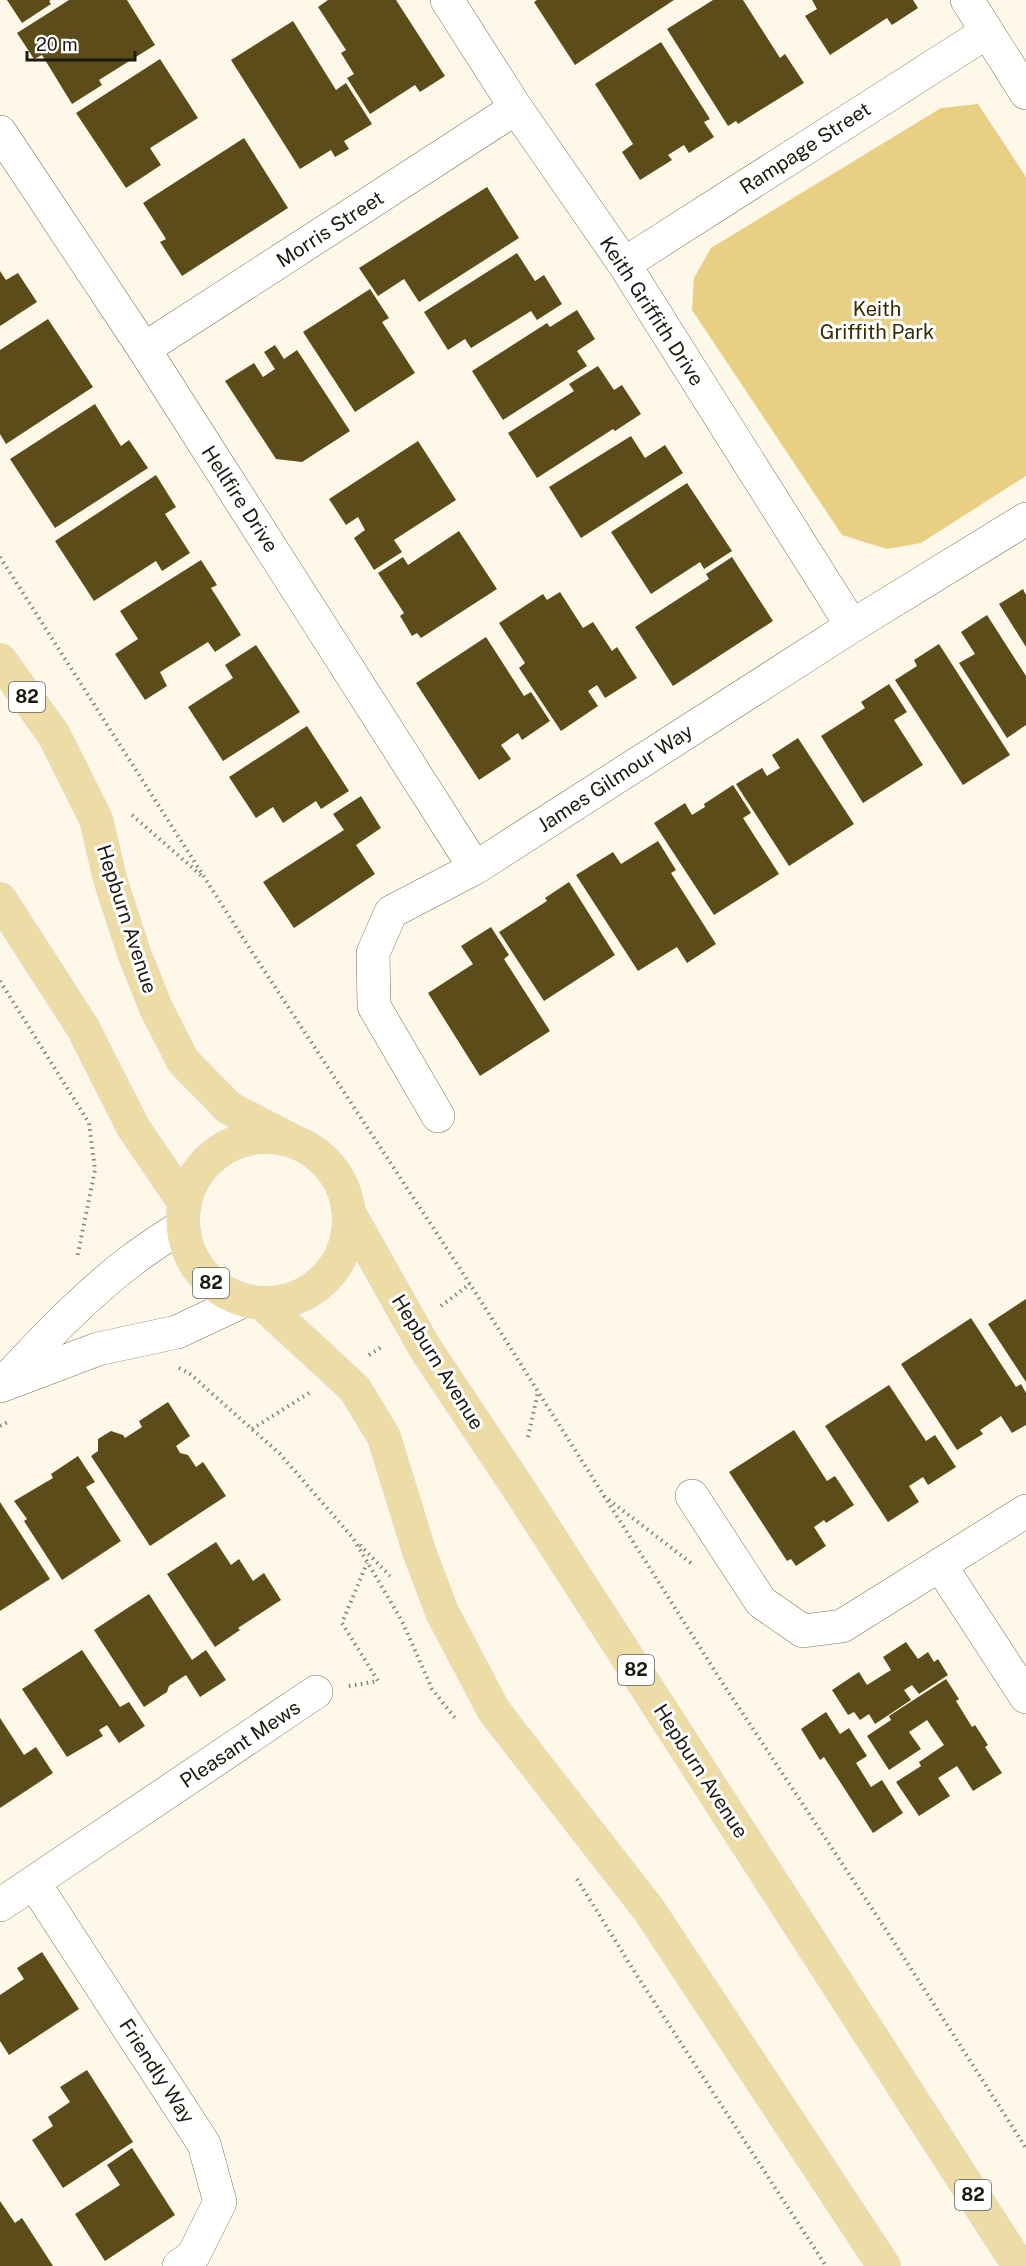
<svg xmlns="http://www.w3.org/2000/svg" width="1026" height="2266" viewBox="0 0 1026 2266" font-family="'Public Sans',sans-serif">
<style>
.green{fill:#e8cf83}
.building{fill:#5b4c1a}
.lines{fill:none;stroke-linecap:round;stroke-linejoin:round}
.street-casing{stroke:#7a725a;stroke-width:34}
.secondary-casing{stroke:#7a725a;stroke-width:34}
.primary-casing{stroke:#dbdad9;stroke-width:34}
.path{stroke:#858174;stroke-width:4;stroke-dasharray:1.5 4.5;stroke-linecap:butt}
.street{stroke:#fff;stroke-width:33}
.secondary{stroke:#fff;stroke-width:33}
.primary{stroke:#eddca6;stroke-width:33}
.labels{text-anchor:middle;stroke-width:6;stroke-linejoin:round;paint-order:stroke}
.shield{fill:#fff;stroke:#615f58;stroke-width:1.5}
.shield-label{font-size:18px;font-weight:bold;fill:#1d1a10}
.street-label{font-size:20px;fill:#1d1a10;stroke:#fff}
.park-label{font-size:20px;fill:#362b01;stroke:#fff}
</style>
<rect width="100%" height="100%" fill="#fdf8e8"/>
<path class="green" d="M 978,104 L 1026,177 L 1026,476 L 921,543 L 887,549 L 842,535 L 692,310 L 694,278 L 711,248 L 941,108 Z"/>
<path class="building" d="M 7,0 L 51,0 L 49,1 L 51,4 L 22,23 Z
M 69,0 L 127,0 L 155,45 L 99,80 L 102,85 L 72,104 L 42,55 L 34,59 L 17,33 Z
M 328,0 L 396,0 L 445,76 L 420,92 L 415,85 L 370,114 L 347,78 L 354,74 L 341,53 L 346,50 L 318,7 Z
M 537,0 L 674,0 L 575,65 L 534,2 Z
M 713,0 L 743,0 L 780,58 L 785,54 L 804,83 L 738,124 L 736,121 L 728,126 L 667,29 Z
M 812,0 L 913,0 L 918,8 L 892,25 L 887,18 L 830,55 L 805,16 L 817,9 Z
M 293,21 L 336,90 L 346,83 L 372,124 L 344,141 L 349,149 L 335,157 L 331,150 L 300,169 L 231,60 Z
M 661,42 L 710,119 L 704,122 L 714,137 L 689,153 L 684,145 L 668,155 L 672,160 L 640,180 L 622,152 L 633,144 L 595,84 Z
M 160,59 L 198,118 L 150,148 L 161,165 L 126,188 L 76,113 Z
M 244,138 L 288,208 L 182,276 L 160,242 L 166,239 L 143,203 Z
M 487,187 L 519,238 L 419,302 L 404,279 L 378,296 L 359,268 Z
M 517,253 L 535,281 L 544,275 L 562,304 L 537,320 L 531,311 L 471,348 L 465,339 L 448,350 L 424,312 Z
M 0,271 L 6,280 L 18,273 L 37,302 L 0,326 Z
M 370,289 L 389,318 L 382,322 L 415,373 L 355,412 L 303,332 Z
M 577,310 L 595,339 L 577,351 L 587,366 L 503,420 L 472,371 L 547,323 L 550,327 Z
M 48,319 L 93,387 L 6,444 L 0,434 L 0,350 Z
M 275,345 L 284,359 L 297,350 L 350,431 L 302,462 L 276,459 L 225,381 L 254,363 L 263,377 L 275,369 L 264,352 Z
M 598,366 L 614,390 L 622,385 L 641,414 L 615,431 L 613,429 L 537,478 L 508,433 L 574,391 L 569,384 Z
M 95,404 L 121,446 L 129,440 L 148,468 L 55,528 L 10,459 Z
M 631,436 L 645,458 L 665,445 L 683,473 L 581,538 L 549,487 Z
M 418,441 L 456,500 L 394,540 L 402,552 L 374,570 L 354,538 L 365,530 L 358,517 L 346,525 L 329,499 Z
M 156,475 L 176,507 L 165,514 L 190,553 L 162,571 L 156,561 L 94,601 L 55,541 Z
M 687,483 L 732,551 L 704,569 L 700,562 L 651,594 L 611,532 Z
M 459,531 L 497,589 L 421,638 L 417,633 L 412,636 L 400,616 L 404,613 L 378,573 L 403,557 L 408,565 Z
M 732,557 L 773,621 L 673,686 L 635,627 L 709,579 L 706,574 Z
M 201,560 L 217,585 L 211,588 L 241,635 L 215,652 L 208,642 L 160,672 L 167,686 L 145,700 L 115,654 L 138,639 L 120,611 Z
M 1023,589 L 1026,595 L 1026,647 L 999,604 Z
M 560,592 L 583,628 L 593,622 L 612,651 L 617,647 L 637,678 L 605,698 L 597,685 L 588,691 L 598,706 L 561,731 L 519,668 L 525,663 L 499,623 L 543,594 L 547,600 Z
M 987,615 L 1026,676 L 1026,725 L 1007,738 L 959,663 L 975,654 L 961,632 Z
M 486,637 L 524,696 L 531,692 L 550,721 L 522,740 L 518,733 L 501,745 L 511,759 L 479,780 L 416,683 Z
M 939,644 L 1010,755 L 963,785 L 895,680 L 917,666 L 914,660 Z
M 256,645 L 300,712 L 223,761 L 188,707 L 233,678 L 225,665 Z
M 889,684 L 907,712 L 894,720 L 923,765 L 863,803 L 821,736 L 865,708 L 861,702 Z
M 307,726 L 349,791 L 321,809 L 316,801 L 283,823 L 273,807 L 256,818 L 229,777 Z
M 798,738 L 854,824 L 789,866 L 736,784 L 762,768 L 767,776 L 780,768 L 772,755 Z
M 733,785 L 751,813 L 743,818 L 779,874 L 714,915 L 654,823 L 685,803 L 692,815 L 705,807 L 704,804 Z
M 361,796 L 381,828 L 356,845 L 375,874 L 294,928 L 263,882 L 344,830 L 333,814 Z
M 658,841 L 676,870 L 671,873 L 716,944 L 687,963 L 677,947 L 638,971 L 576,875 L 613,852 L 621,864 Z
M 569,882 L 615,955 L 544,1001 L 499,932 L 547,901 L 545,898 Z
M 491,927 L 509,955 L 504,959 L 550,1031 L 480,1076 L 428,993 L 473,964 L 461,946 Z
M 1026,1299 L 1026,1382 L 988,1324 Z
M 971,1318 L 1016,1387 L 1021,1384 L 1026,1393 L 1026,1425 L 1012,1433 L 1001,1416 L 980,1430 L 983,1434 L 957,1450 L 901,1364 Z
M 889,1385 L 926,1441 L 935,1435 L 956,1467 L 928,1485 L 923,1477 L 909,1486 L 919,1502 L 888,1522 L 825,1426 Z
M 168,1402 L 190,1436 L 176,1446 L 180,1453 L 188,1455 L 196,1467 L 203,1462 L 226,1496 L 150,1546 L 91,1456 L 98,1451 L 98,1439 L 111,1431 L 123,1435 L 125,1438 L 142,1427 L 139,1421 Z
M 794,1430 L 827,1481 L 835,1476 L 854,1505 L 826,1523 L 824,1520 L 814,1527 L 826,1546 L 796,1566 L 791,1559 L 787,1561 L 729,1472 Z
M 78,1456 L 95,1482 L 86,1487 L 121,1541 L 62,1580 L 24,1521 L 27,1519 L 14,1501 L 53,1478 L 51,1474 Z
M 0,1502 L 50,1579 L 0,1611 Z
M 216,1542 L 231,1565 L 239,1559 L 253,1581 L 264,1573 L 281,1600 L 238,1628 L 240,1630 L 215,1647 L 167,1574 Z
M 149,1594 L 192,1660 L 206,1650 L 226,1680 L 200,1697 L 186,1675 L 169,1686 L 167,1692 L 144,1707 L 94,1630 Z
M 906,1642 L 918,1659 L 928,1652 L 934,1662 L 938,1659 L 948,1675 L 919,1694 L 912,1685 L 904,1690 L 911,1700 L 875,1724 L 869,1714 L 860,1720 L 854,1712 L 848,1715 L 832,1690 L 859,1672 L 867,1685 L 891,1670 L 883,1657 Z
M 82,1650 L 120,1707 L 129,1702 L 145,1726 L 119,1743 L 107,1725 L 99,1730 L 103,1736 L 67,1757 L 22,1689 Z
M 946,1679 L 959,1699 L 956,1701 L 972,1727 L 975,1725 L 988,1745 L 985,1747 L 1002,1773 L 973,1791 L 957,1766 L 938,1778 L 950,1796 L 919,1816 L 896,1782 L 921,1766 L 919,1762 L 944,1745 L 927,1720 L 909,1732 L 921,1749 L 889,1770 L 867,1736 L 891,1720 L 889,1716 Z
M 826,1712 L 840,1734 L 849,1728 L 867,1756 L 856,1763 L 871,1787 L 882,1780 L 903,1813 L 873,1833 L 824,1757 L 820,1760 L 801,1729 Z
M 0,1718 L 24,1755 L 36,1747 L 53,1773 L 0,1808 Z
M 42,1952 L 79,2009 L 9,2055 L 0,2041 L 0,1995 L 24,1979 L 17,1968 Z
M 87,2070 L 133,2142 L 63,2188 L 32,2140 L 53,2126 L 48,2117 L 70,2102 L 60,2087 Z
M 132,2148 L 175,2215 L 105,2261 L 75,2214 L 120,2185 L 107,2165 Z
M 0,2201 L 15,2223 L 22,2218 L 53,2266 L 0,2266 Z"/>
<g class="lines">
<g class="street-casing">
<path id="street" d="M 447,0 L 516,108 L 624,264 L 852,626
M 967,0 L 1026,93
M 0,132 L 144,349 L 475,868
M 624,264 L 987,32
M 144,349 L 516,108
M 438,1116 L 374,1006 L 373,953 L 391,912 L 475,868 L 852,626 L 1026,519
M 692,1496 L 761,1602 L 803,1631 L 842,1626 L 1026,1511
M 940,1565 L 1026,1697
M 34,1883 L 204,2144 L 220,2202 L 193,2256 L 179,2266
M 0,1905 L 316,1692"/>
</g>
<g class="secondary-casing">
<path id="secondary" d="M 7,1379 C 46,1337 86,1295 132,1260 C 148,1248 165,1237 182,1226
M 0,1386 L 98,1349 L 177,1332 L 243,1301"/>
</g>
<g class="primary-casing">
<path id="primary" d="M 0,660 L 54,735 L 96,819 L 110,879 L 134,953 L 156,1008 L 183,1061 L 229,1108 L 293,1141
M 0,899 L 83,1028 L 133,1127 L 184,1202
M183 1220a83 83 0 1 1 166 0a83 83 0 1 1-166 0Z
M 349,1213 L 425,1348 L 517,1486 L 1019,2266
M 263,1304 L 355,1389 L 384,1437 L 419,1551 L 442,1612 L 494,1711 L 649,1910 L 884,2266"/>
</g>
<path class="path" d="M 0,557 L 252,952 L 470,1284 L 718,1676 L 890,1936 L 1026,2148
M 132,815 L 203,877
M 0,981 L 89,1123 L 95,1170 L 77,1258
M 441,1306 L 470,1284
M 369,1355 L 383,1346
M 179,1368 L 189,1373 L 280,1454 L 353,1538 L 402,1621 L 432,1689 L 455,1718
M 0,1426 L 10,1421
M 252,1429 L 309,1393
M 528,1437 L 538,1392
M 604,1496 L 691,1563
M 360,1545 L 390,1576
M 349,1686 L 378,1681 L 342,1623 L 367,1563
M 577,1879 L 636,1974 L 826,2266"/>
<use href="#street" class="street"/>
<use href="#secondary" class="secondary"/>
<use href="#primary" class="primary"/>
</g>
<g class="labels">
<g class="shield">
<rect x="9" y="682" width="36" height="30" rx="4.5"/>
<rect x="193" y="1268" width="36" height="30" rx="4.5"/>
<rect x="618" y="1655" width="36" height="30" rx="4.5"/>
<rect x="955" y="2180" width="36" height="30" rx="4.5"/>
</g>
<g class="shield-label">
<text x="27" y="703">82</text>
<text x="211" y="1289">82</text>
<text x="636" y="1676">82</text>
<text x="973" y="2201">82</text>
</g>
<g class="street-label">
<text transform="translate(805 148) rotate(-33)" y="7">Rampage Street</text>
<text transform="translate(330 229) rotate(-33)" y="7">Morris Street</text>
<text transform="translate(652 311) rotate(57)" y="7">Keith Griffith Drive</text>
<text transform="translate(240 499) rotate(57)" y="7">Hellfire Drive</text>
<text transform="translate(615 778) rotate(-33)" y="7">James Gilmour Way</text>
<text transform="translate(127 919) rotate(72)" y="7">Hepburn Avenue</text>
<text transform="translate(438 1362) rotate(58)" y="7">Hepburn Avenue</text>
<text transform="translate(240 1744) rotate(-34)" y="7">Pleasant Mews</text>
<text transform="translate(701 1771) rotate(57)" y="7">Hepburn Avenue</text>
<text transform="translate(157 2071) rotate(57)" y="7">Friendly Way</text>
</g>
<g class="park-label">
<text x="877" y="316">Keith<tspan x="877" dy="23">Griffith Park</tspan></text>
</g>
</g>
<path d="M27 51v9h108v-9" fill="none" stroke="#1d1a10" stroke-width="3"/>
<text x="36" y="51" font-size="18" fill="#1d1a10" stroke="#ffffff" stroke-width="4.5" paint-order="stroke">20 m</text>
</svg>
